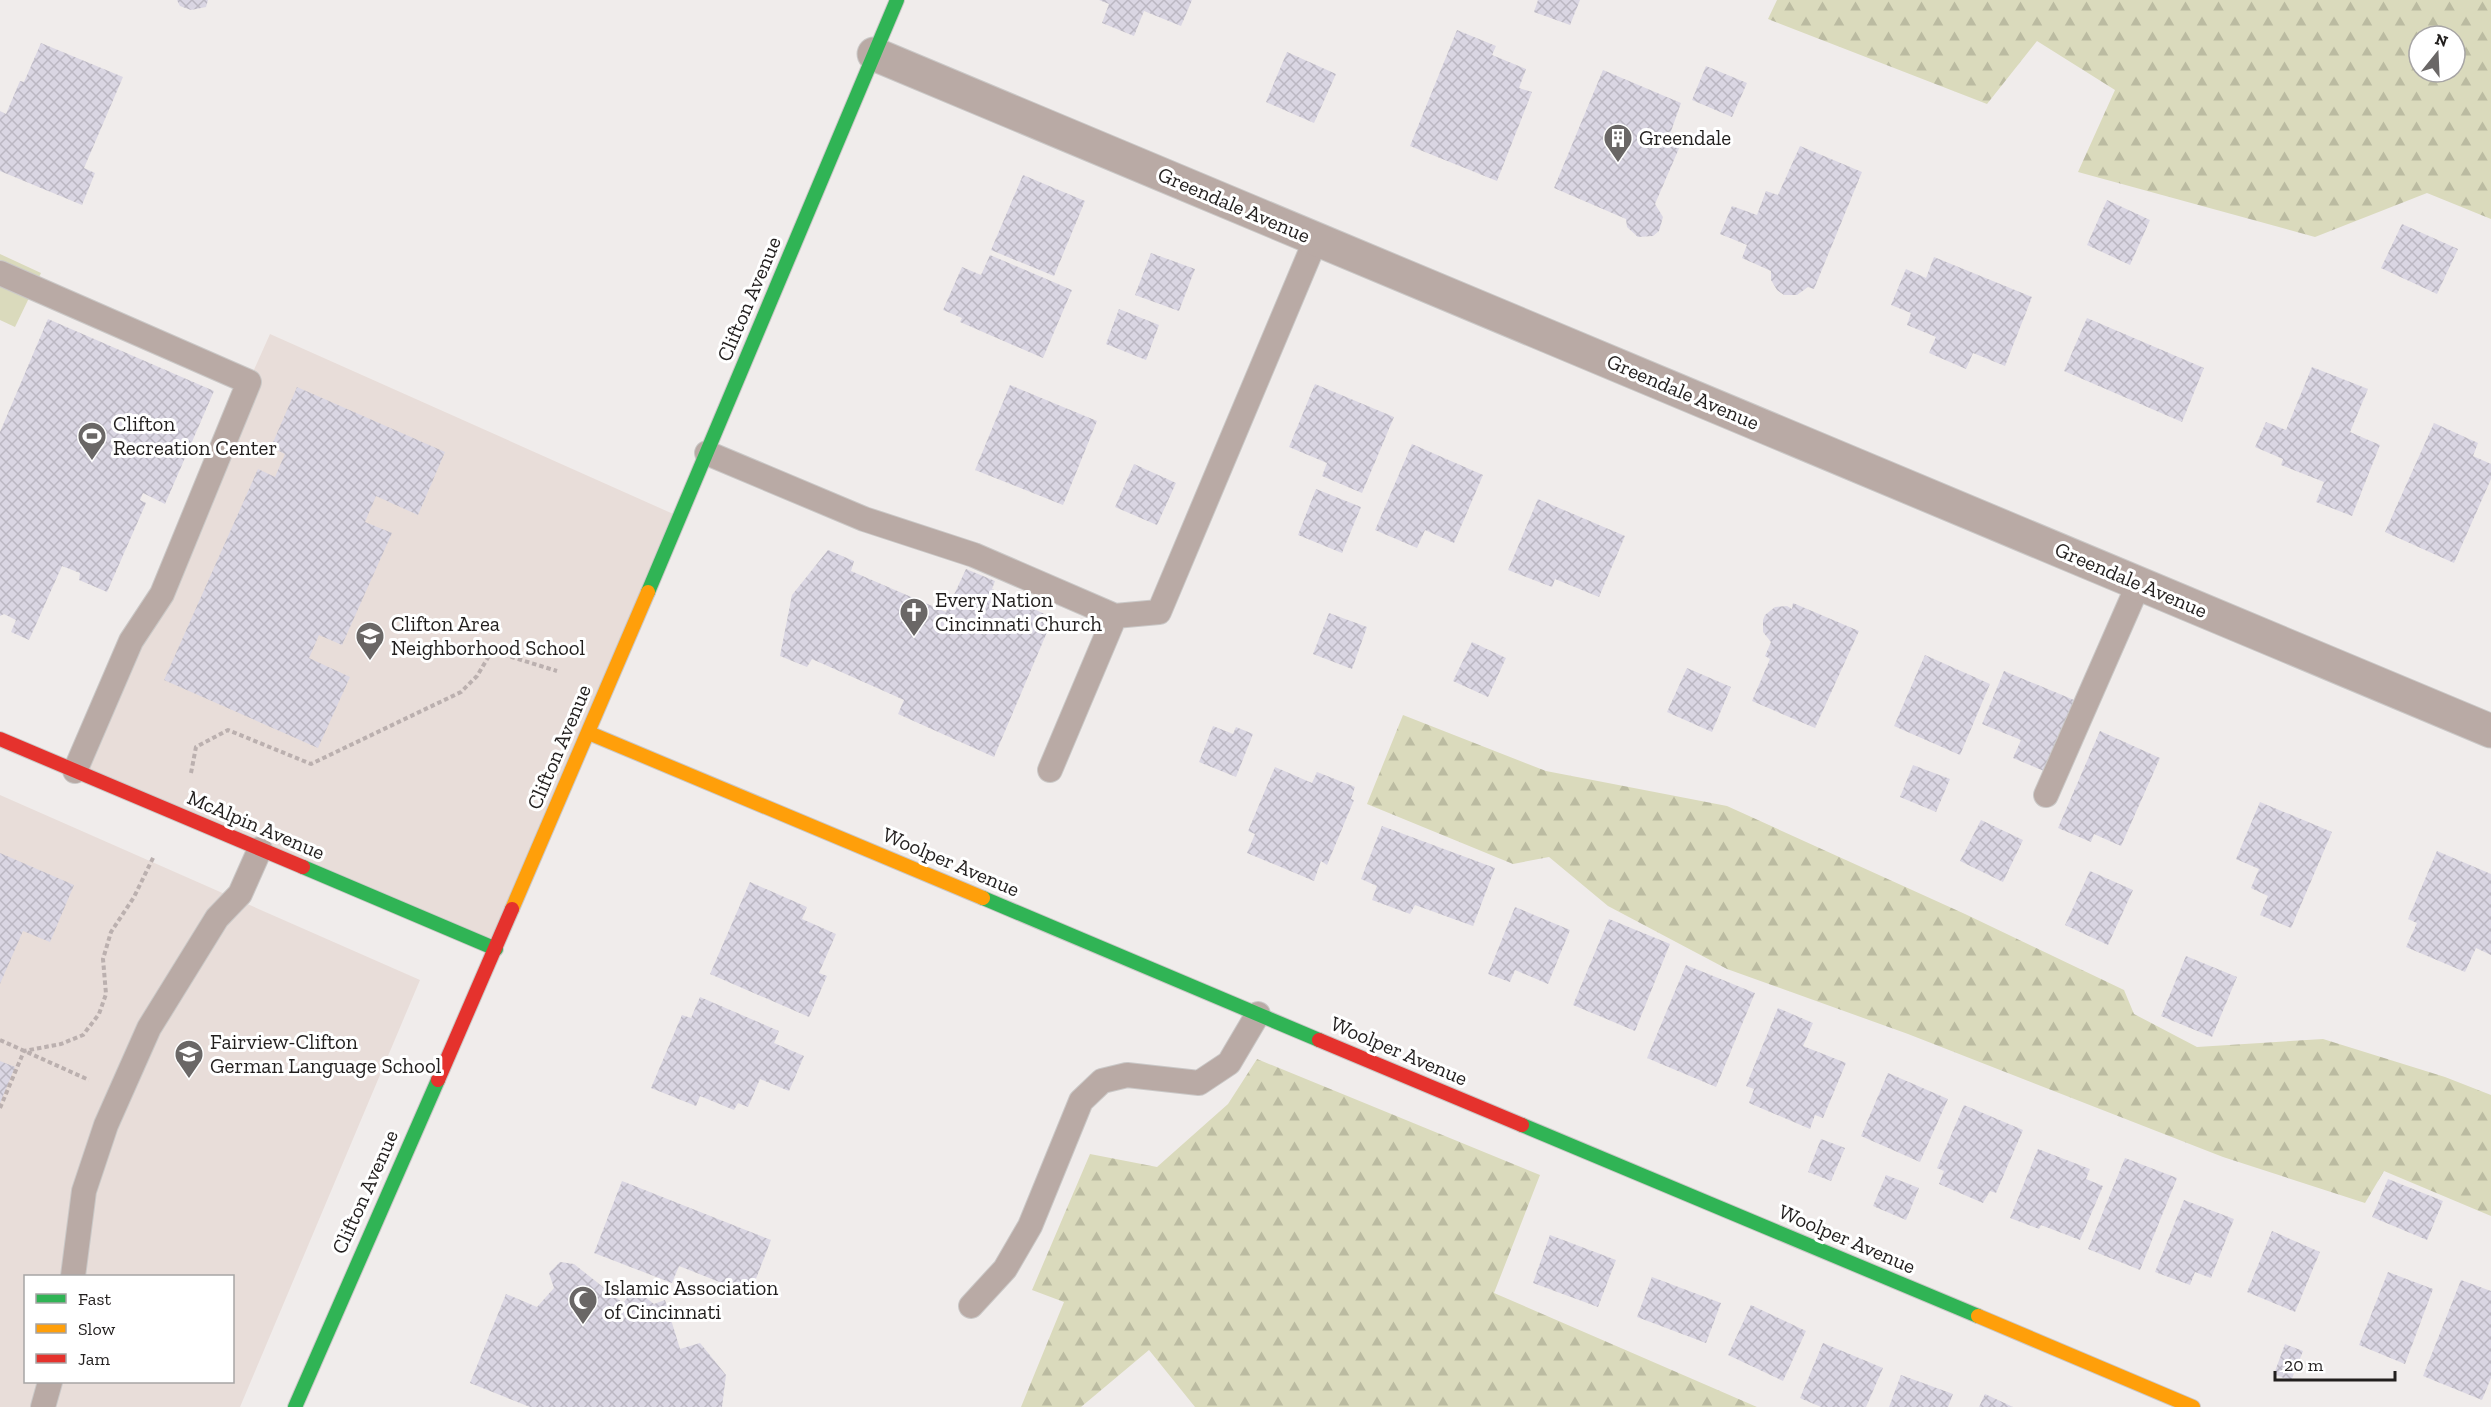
<svg xmlns="http://www.w3.org/2000/svg" width="2491" height="1407" viewBox="0 0 2491 1407" font-family="'Zilla Slab',serif">
<style>
.built{fill:#e8ddd9;fill-rule:evenodd}
.forest{fill:url(#forest-firs);fill-rule:evenodd}
.pitch{fill:#dadabc}
.building{fill:url(#building-cross-hatch)}
.lines{fill:none;stroke-linecap:round;stroke-linejoin:round}
.lane-casing{stroke:#cac8c7;stroke-width:26}
.street-casing{stroke:#cac8c7;stroke-width:35}
.fast-casing{stroke:#cac8c7;stroke-width:16}
.slow-casing{stroke:#cac8c7;stroke-width:16}
.jam-casing{stroke:#cac8c7;stroke-width:16}
.path{stroke:#bbb0af;stroke-width:4;stroke-dasharray:4.5 3;stroke-linecap:butt}
.lane{stroke:#b9aaa5;stroke-width:24}
.street{stroke:#b9aaa5;stroke-width:33}
.fast{stroke:#30b455;stroke-width:14}
.slow{stroke:#ff9f0a;stroke-width:14}
.jam{stroke:#e5322d;stroke-width:14}
.labels{text-anchor:middle;stroke-width:6;stroke-linejoin:round;paint-order:stroke}
.poi-label{font-size:21px;fill:#221f1e;stroke:#fff;text-anchor:start}
.street-label{font-size:21px;fill:#221f1e;stroke:#fff}
</style>
<defs>
<pattern id="forest-firs" width="22" height="20" patternUnits="userSpaceOnUse" patternTransform="scale(1.5)"><rect width="22" height="20" fill="#dadabc"/><path d="M5 1l3.5 6h-7zM16 11l3.5 6h-7z" fill="#bbbba1"/></pattern>
<pattern id="building-cross-hatch" width="8" height="8" patternUnits="userSpaceOnUse" patternTransform="scale(1.5)"><rect width="8" height="8" fill="#dad6e3"/><path d="M0 0l8 8M0 8l8-8" fill="none" stroke="#bbb7c2"/></pattern>
</defs>
<rect width="100%" height="100%" fill="#f0eceb"/>
<path class="built" d="M 270,334 L 680,517 L 496,949 L 75,771 Z
M 0,795 L 420,980 L 240,1407 L 0,1407 ZM 26,1276 L 232,1276 L 232,1382 L 26,1382 Z"/>
<path class="forest" d="M 1777,0 L 2491,0 L 2491,219 L 2427,193 L 2315,237 L 2078,172 L 2115,90 L 2037,41 L 1987,104 L 1768,19 ZM 2419,36 L 2455,36 L 2455,72 L 2419,72 Z
M 1403,715 L 1546,771 L 1727,806 L 1965,914 L 2124,990 L 2134,1014 L 2197,1047 L 2323,1039 L 2445,1077 L 2491,1095 L 2491,1216 L 2384,1171 L 2365,1203 L 2223,1157 L 1908,1034 L 1727,969 L 1608,906 L 1549,857 L 1513,864 L 1367,804 Z
M 1257,1059 L 1540,1175 L 1494,1293 L 1757,1407 L 1195,1407 L 1149,1350 L 1081,1407 L 1021,1407 L 1064,1302 L 1032,1290 L 1090,1154 L 1157,1167 L 1228,1104 Z"/>
<path class="pitch" d="M 0,254 L 41,273 L 15,327 L 0,320 Z"/>
<path class="building" d="M 177,0 L 208,0 L 206,7 L 191,10 L 180,6 Z
M 1099,0 L 1192,0 L 1181,26 L 1144,11 L 1134,36 L 1102,23 L 1109,4 Z
M 1538,0 L 1580,0 L 1570,25 L 1534,12 Z
M 1457,30 L 1496,46 L 1492,55 L 1526,69 L 1519,88 L 1532,92 L 1497,181 L 1410,146 Z
M 41,43 L 123,77 L 84,168 L 95,173 L 82,205 L 0,171 L 0,111 L 6,114 L 20,81 L 24,82 Z
M 1287,52 L 1336,74 L 1314,123 L 1266,102 Z
M 1706,66 L 1747,83 L 1732,117 L 1692,100 Z
M 1603,70 L 1681,103 L 1670,134 L 1683,139 L 1655,204 L 1663,217 L 1659,231 L 1653,236 L 1638,237 L 1627,227 L 1626,219 L 1554,188 Z
M 1800,146 L 1862,172 L 1814,289 L 1808,287 L 1797,295 L 1784,295 L 1777,290 L 1771,280 L 1771,271 L 1742,258 L 1747,245 L 1720,234 L 1732,206 L 1757,215 L 1766,191 L 1778,195 Z
M 1023,175 L 1085,201 L 1054,276 L 991,250 Z
M 2107,200 L 2150,220 L 2130,265 L 2087,245 Z
M 2402,224 L 2458,249 L 2437,294 L 2381,268 Z
M 1151,253 L 1195,269 L 1179,311 L 1135,295 Z
M 990,255 L 1072,290 L 1043,358 L 960,322 L 962,318 L 943,310 L 962,267 L 981,275 Z
M 1934,257 L 2032,297 L 2005,366 L 1973,353 L 1966,369 L 1929,353 L 1936,337 L 1907,325 L 1911,313 L 1891,305 L 1906,269 L 1926,278 Z
M 1119,309 L 1159,325 L 1146,360 L 1106,344 Z
M 2087,318 L 2204,368 L 2182,422 L 2064,371 Z
M 48,319 L 214,391 L 165,504 L 143,493 L 140,500 L 146,503 L 107,592 L 79,580 L 80,573 L 62,566 L 29,640 L 11,632 L 16,620 L 4,614 L 0,616 L 0,432 Z
M 2312,367 L 2368,389 L 2350,432 L 2380,445 L 2352,516 L 2316,502 L 2324,482 L 2281,465 L 2283,459 L 2255,447 L 2266,422 L 2286,430 Z
M 1315,384 L 1394,417 L 1362,493 L 1322,476 L 1327,463 L 1289,447 Z
M 1010,385 L 1097,421 L 1063,505 L 975,470 Z
M 297,387 L 445,452 L 418,515 L 376,496 L 365,522 L 392,533 L 342,645 L 319,635 L 309,658 L 350,677 L 318,748 L 164,680 L 258,469 L 275,477 L 285,454 L 271,447 Z
M 2434,423 L 2478,443 L 2473,456 L 2491,464 L 2491,479 L 2454,563 L 2385,532 Z
M 1412,444 L 1483,475 L 1454,543 L 1425,530 L 1417,548 L 1375,530 Z
M 1134,464 L 1176,483 L 1157,525 L 1115,507 Z
M 1316,489 L 1361,507 L 1342,553 L 1298,535 Z
M 1538,499 L 1625,536 L 1599,597 L 1555,579 L 1552,587 L 1508,570 Z
M 828,550 L 854,561 L 851,571 L 946,612 L 966,569 L 995,581 L 992,589 L 1053,618 L 994,757 L 898,714 L 904,700 L 812,659 L 807,667 L 780,656 L 792,595 Z
M 1793,603 L 1859,631 L 1815,728 L 1752,701 L 1770,659 L 1765,656 L 1771,642 L 1763,632 L 1763,620 L 1765,615 L 1775,607 L 1787,606 L 1792,609 Z
M 1329,613 L 1367,627 L 1352,669 L 1313,654 Z
M 1472,642 L 1506,658 L 1488,697 L 1453,681 Z
M 1925,655 L 1990,684 L 1960,755 L 1894,726 Z
M 1687,668 L 1731,687 L 1712,732 L 1667,712 Z
M 2004,671 L 2074,700 L 2044,771 L 2013,758 L 2021,740 L 1982,724 Z
M 1213,726 L 1233,734 L 1236,727 L 1253,734 L 1236,777 L 1199,762 Z
M 2100,731 L 2160,758 L 2121,846 L 2094,834 L 2091,842 L 2058,828 Z
M 1913,765 L 1950,779 L 1936,812 L 1900,797 Z
M 1275,767 L 1312,783 L 1317,772 L 1355,787 L 1351,799 L 1354,800 L 1327,865 L 1321,861 L 1314,881 L 1247,853 L 1255,834 L 1248,831 Z
M 2260,802 L 2332,832 L 2291,928 L 2260,915 L 2268,896 L 2251,888 L 2259,869 L 2236,859 Z
M 1981,820 L 2023,840 L 2003,882 L 1960,861 Z
M 1382,826 L 1495,868 L 1473,926 L 1415,905 L 1410,914 L 1372,900 L 1377,886 L 1361,879 Z
M 2437,851 L 2491,874 L 2491,955 L 2476,948 L 2465,972 L 2406,947 L 2417,923 L 2408,919 Z
M 0,853 L 74,885 L 50,942 L 23,931 L 0,984 Z
M 2090,871 L 2133,890 L 2108,945 L 2065,925 Z
M 750,882 L 807,907 L 802,919 L 836,934 L 819,973 L 827,976 L 809,1017 L 710,974 Z
M 1515,907 L 1570,930 L 1548,984 L 1515,970 L 1510,982 L 1488,974 Z
M 1609,919 L 1670,944 L 1635,1031 L 1573,1005 Z
M 2186,956 L 2237,977 L 2212,1037 L 2161,1016 Z
M 1686,965 L 1755,993 L 1716,1087 L 1647,1058 Z
M 700,997 L 779,1031 L 774,1043 L 804,1056 L 789,1091 L 760,1079 L 748,1107 L 738,1103 L 734,1110 L 700,1096 L 696,1106 L 651,1088 L 682,1015 L 691,1018 Z
M 1778,1008 L 1813,1023 L 1803,1046 L 1846,1063 L 1823,1118 L 1815,1115 L 1810,1129 L 1749,1103 L 1754,1089 L 1746,1086 Z
M 0,1061 L 15,1067 L 0,1103 Z
M 1888,1073 L 1948,1099 L 1920,1162 L 1861,1136 Z
M 1964,1105 L 2023,1130 L 1996,1193 L 1990,1191 L 1983,1203 L 1939,1184 L 1944,1171 L 1937,1168 Z
M 1821,1139 L 1845,1148 L 1831,1181 L 1808,1172 Z
M 2038,1149 L 2090,1169 L 2086,1179 L 2103,1186 L 2080,1240 L 2041,1225 L 2039,1229 L 2010,1218 Z
M 2125,1158 L 2177,1178 L 2140,1270 L 2088,1249 Z
M 1886,1175 L 1919,1188 L 1906,1220 L 1873,1206 Z
M 2388,1179 L 2443,1201 L 2427,1240 L 2372,1217 Z
M 622,1181 L 771,1240 L 750,1294 L 679,1266 L 672,1283 L 594,1253 Z
M 2184,1200 L 2234,1219 L 2211,1278 L 2195,1272 L 2190,1285 L 2155,1272 Z
M 2272,1231 L 2320,1252 L 2295,1312 L 2247,1292 Z
M 1550,1235 L 1616,1260 L 1598,1307 L 1533,1283 Z
M 560,1262 L 574,1264 L 623,1303 L 635,1289 L 654,1304 L 665,1300 L 680,1349 L 700,1343 L 726,1375 L 722,1407 L 530,1407 L 470,1383 L 506,1294 L 537,1307 L 554,1288 L 549,1273 Z
M 2388,1272 L 2433,1289 L 2405,1364 L 2359,1345 Z
M 1652,1277 L 1721,1303 L 1706,1343 L 1637,1317 Z
M 2461,1280 L 2491,1291 L 2491,1378 L 2482,1400 L 2423,1376 Z
M 1751,1305 L 1806,1331 L 1783,1381 L 1728,1355 Z
M 1823,1343 L 1883,1368 L 1866,1407 L 1821,1407 L 1800,1398 Z
M 2285,1344 L 2303,1351 L 2291,1381 L 2274,1374 Z
M 1901,1375 L 1953,1394 L 1948,1407 L 1889,1407 Z
M 1985,1394 L 2013,1407 L 1979,1407 Z"/>
<g class="lines">
<g class="lane-casing">
<path id="lane" d="M 0,273 L 249,382 L 162,594 L 131,641 L 75,771
M 707,453 L 864,519 L 974,555 L 1115,616 L 1159,612 L 1316,239
M 1050,770 L 1115,616
M 2046,795 L 2139,583
M 73,1276 L 84,1191 L 106,1125 L 149,1028 L 217,918 L 240,894 L 260,849
M 971,1306 L 1005,1269 L 1030,1226 L 1081,1101 L 1102,1081 L 1127,1075 L 1199,1083 L 1229,1063 L 1258,1014
M 43,1407 L 50,1382"/>
</g>
<g class="street-casing">
<path id="street" d="M 874,54 L 2491,731"/>
</g>
<g class="fast-casing">
<path id="fast" d="M 648,592 L 897,0
M 303,867 L 496,949
M 983,898 L 1319,1040
M 1522,1125 L 1978,1316
M 295,1407 L 438,1080"/>
</g>
<g class="slow-casing">
<path id="slow" d="M 589,733 L 983,898
M 512,909 L 648,592
M 1978,1316 L 2193,1407"/>
</g>
<g class="jam-casing">
<path id="jam" d="M 0,739 L 303,867
M 1319,1040 L 1522,1125
M 438,1080 L 512,909"/>
</g>
<path class="path" d="M 191,773 L 196,747 L 228,730 L 311,764 L 461,692 L 477,676 L 492,651 L 557,671
M 0,1040 L 89,1080
M 0,1108 L 24,1051 L 61,1044 L 83,1035 L 99,1014 L 106,994 L 103,959 L 111,932 L 134,897 L 154,856"/>
<use href="#lane" class="lane"/>
<use href="#street" class="street"/>
<use href="#fast" class="fast"/>
<use href="#slow" class="slow"/>
<use href="#jam" class="jam"/>
</g>
<defs>
<g id="building-pin" transform="scale(1.5)"><path d="M0 17L-7.5 6A9.5 9.5 0 1 1 7.5 6Z" fill="#6a6766" stroke="#fff"/><path d="M-4-6H4V6H1V3H-1V6H-4ZM-2.5-4.3h1.7v1.8h-1.7ZM.8-4.3h1.7v1.8H.8ZM-2.5-1h1.7V.8h-1.7ZM.8-1h1.7V.8H.8Z" fill="#fff"/></g>
<g id="stadium-pin" transform="scale(1.5)"><path d="M0 17L-7.5 6A9.5 9.5 0 1 1 7.5 6Z" fill="#6a6766" stroke="#fff"/><path d="M0-5a6.5 5 0 1 0 0 10a6.5 5 0 1 0 0-10ZM-3.5-1.8h7v3.6h-7Z" fill="#fff"/></g>
<g id="church-pin" transform="scale(1.5)"><path d="M0 17L-7.5 6A9.5 9.5 0 1 1 7.5 6Z" fill="#6a6766" stroke="#fff"/><path d="M-1.2-6h2.4v3.5h3.3v2.4h-3.3V6h-2.4V-.1h-3.3v-2.4h3.3Z" fill="#fff"/></g>
<g id="school-pin" transform="scale(1.5)"><path d="M0 17L-7.5 6A9.5 9.5 0 1 1 7.5 6Z" fill="#6a6766" stroke="#fff"/><path d="M0-5L7-2L0 1L-7-2ZM-4 1L0 2.5L4 1V4Q0 6-4 4Z" fill="#fff"/></g>
<g id="mosque-pin" transform="scale(1.5)"><path d="M0 17L-7.5 6A9.5 9.5 0 1 1 7.5 6Z" fill="#6a6766" stroke="#fff"/><path d="M3.5-4.9A6 6 0 1 0 3.5 4.9A5 5 0 1 1 3.5-4.9Z" fill="#fff"/></g>
</defs>
<g fill-rule="evenodd">
<use href="#building-pin" x="1618" y="138"/>
<use href="#stadium-pin" x="92" y="436"/>
<use href="#church-pin" x="914" y="612"/>
<use href="#school-pin" x="370" y="636"/>
<use href="#school-pin" x="189" y="1054"/>
<use href="#mosque-pin" x="583" y="1300"/>
</g>
<g class="labels">
<g class="poi-label">
<text x="1639" y="145">Greendale</text>
<text x="113" y="431">Clifton<tspan x="113" dy="24">Recreation Center</tspan></text>
<text x="935" y="607">Every Nation<tspan x="935" dy="24">Cincinnati Church</tspan></text>
<text x="391" y="631">Clifton Area<tspan x="391" dy="24">Neighborhood School</tspan></text>
<text x="210" y="1049">Fairview-Clifton<tspan x="210" dy="24">German Language School</tspan></text>
<text x="604" y="1295">Islamic Association<tspan x="604" dy="24">of Cincinnati</tspan></text>
</g>
<g class="street-label">
<text transform="translate(1234 205) rotate(23)" y="7">Greendale Avenue</text>
<text transform="translate(749 299) rotate(-67)" y="7">Clifton Avenue</text>
<text transform="translate(1683 392) rotate(23)" y="7">Greendale Avenue</text>
<text transform="translate(2131 580) rotate(23)" y="7">Greendale Avenue</text>
<text transform="translate(559 747) rotate(-67)" y="7">Clifton Avenue</text>
<text transform="translate(256 825) rotate(23)" y="7">McAlpin Avenue</text>
<text transform="translate(951 862) rotate(23)" y="7">Woolper Avenue</text>
<text transform="translate(1399 1051) rotate(23)" y="7">Woolper Avenue</text>
<text transform="translate(365 1192) rotate(-66)" y="7">Clifton Avenue</text>
<text transform="translate(1847 1239) rotate(23)" y="7">Woolper Avenue</text>
</g>
</g>
<rect x="24" y="1275" width="210" height="108" fill="#ffffff" stroke="#a7a5a5" stroke-width="1.5"/>
<rect x="36" y="1294" width="30" height="9" fill="#30b455" stroke="#a7a5a5" stroke-width="1.5"/>
<text x="78" y="1305" font-size="18" fill="#221f1e">Fast</text>
<rect x="36" y="1324" width="30" height="9" fill="#ff9f0a" stroke="#a7a5a5" stroke-width="1.5"/>
<text x="78" y="1335" font-size="18" fill="#221f1e">Slow</text>
<rect x="36" y="1354" width="30" height="9" fill="#e5322d" stroke="#a7a5a5" stroke-width="1.5"/>
<text x="78" y="1365" font-size="18" fill="#221f1e">Jam</text>
<g transform="translate(2437 54) rotate(18)"><circle r="28" fill="#ffffff" stroke="#a7a5a5" stroke-width="1.5"/>
<path d="M0-4.5L10 22L0 15L-10 22Z" fill="#6a6766"/>
<text y="-9" font-size="16" font-weight="bold" text-anchor="middle" fill="#221f1e">N</text>
</g>
<path d="M2275 1371v9h120v-9" fill="none" stroke="#221f1e" stroke-width="3"/>
<text x="2284" y="1371" font-size="18" fill="#221f1e" stroke="#ffffff" stroke-width="4.5" paint-order="stroke">20 m</text>
</svg>
